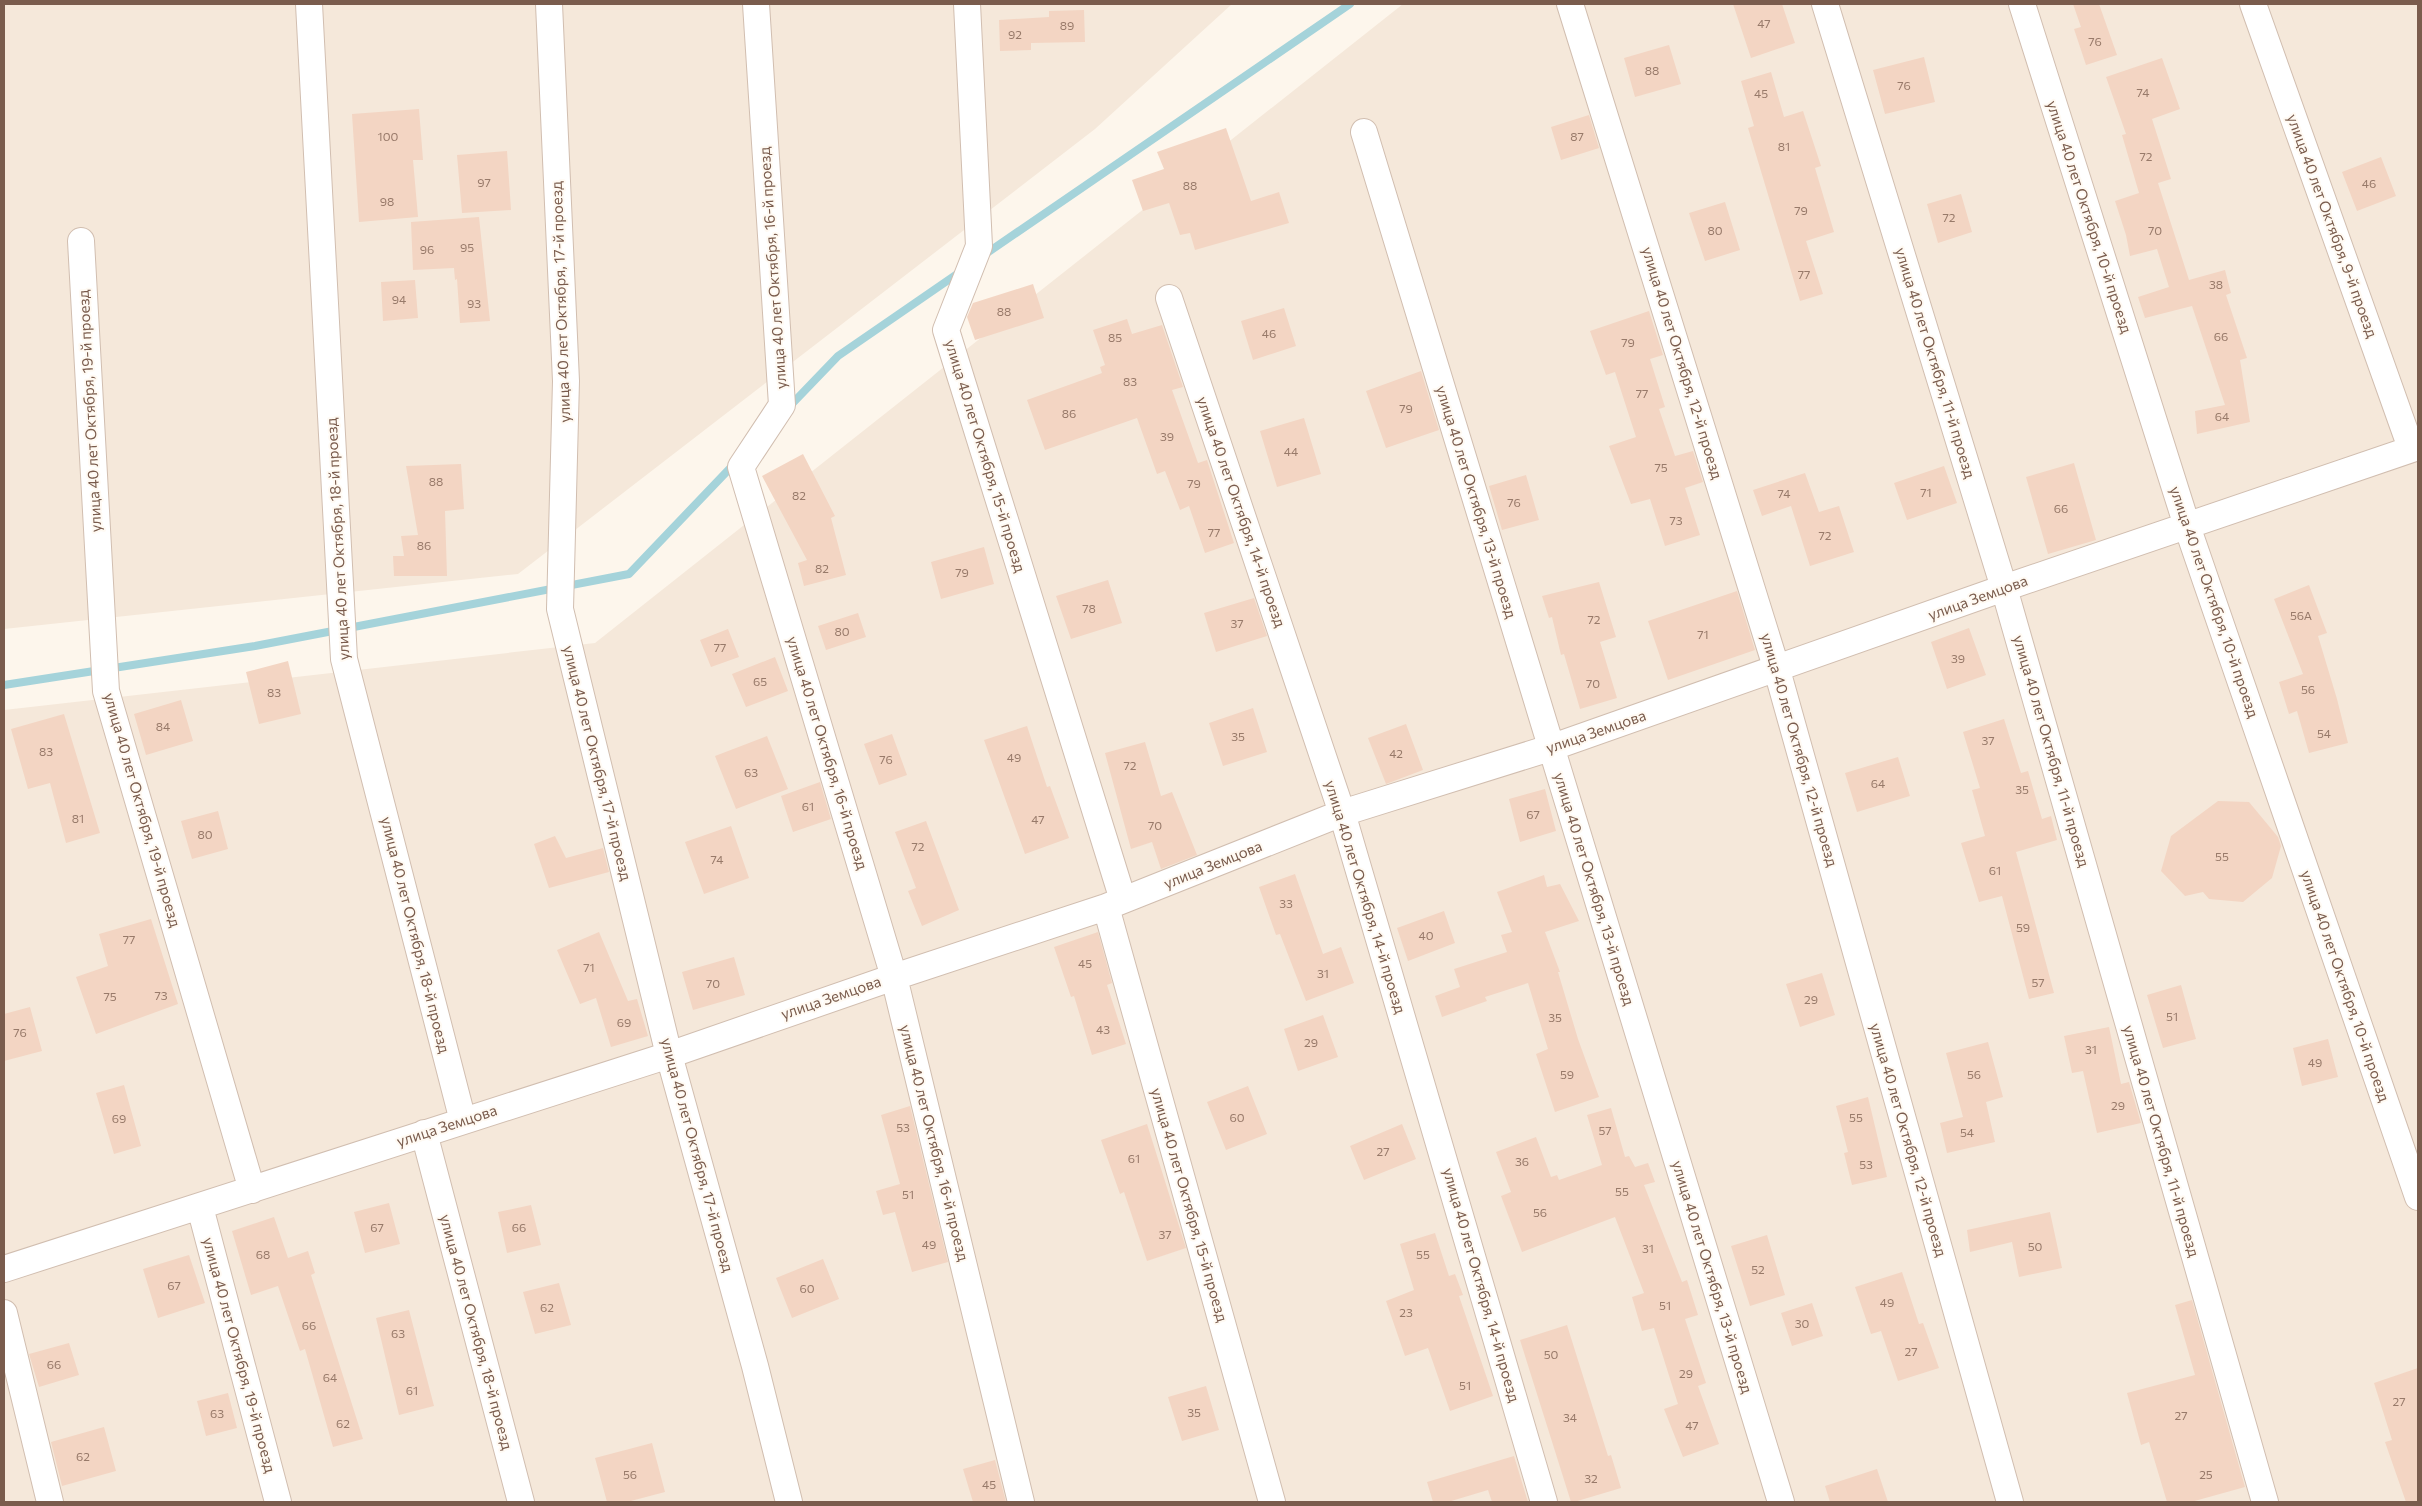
<svg xmlns="http://www.w3.org/2000/svg" width="2422" height="1506" viewBox="0 0 2422 1506" font-family="Commissioner,sans-serif">
<style>
.residential{fill:#f5e8da}
.lines{fill:none;stroke-linecap:round;stroke-linejoin:round}
.stream{stroke:#a5d3da;stroke-width:8}
.building{fill:#f3d5c3}
.street-casing{stroke:#d1beb0;stroke-width:28}
.street{stroke:#fff;stroke-width:26}
.labels{text-anchor:middle;stroke-width:4;stroke-linejoin:round;paint-order:stroke}
.number-label{font-size:12px;fill:#987a6a}
.street-label{font-size:15px;fill:#7a5c4d;stroke:#fffaf3}
</style>
<rect width="100%" height="100%" fill="#fdf6ec"/>
<path class="residential" d="M 4,4 L 1232,4 L 1095,129 L 518,574 L 4,629 Z
M 1403,4 L 2418,4 L 2418,1502 L 4,1502 L 4,710 L 595,643 Z"/>
<g class="lines">
<path class="stream" d="M 984,255 L 1350,4
M 788,408 L 838,356 L 960,272
M 4,685 L 255,646 L 629,574 L 735,463"/>
</g>
<path class="building" d="M 1733,4 L 1782,4 L 1795,43 L 1751,58 Z
M 2073,4 L 2099,4 L 2117,55 L 2086,65 L 2074,29 L 2081,27 Z
M 1084,10 L 1085,42 L 1031,43 L 1031,50 L 1000,51 L 999,20 L 1049,17 L 1049,11 Z
M 1669,45 L 1681,84 L 1635,97 L 1624,58 Z
M 1924,57 L 1935,102 L 1885,114 L 1873,70 Z
M 2162,58 L 2180,109 L 2152,119 L 2171,179 L 2158,183 L 2189,280 L 2225,270 L 2231,293 L 2226,295 L 2247,358 L 2240,360 L 2250,422 L 2197,434 L 2195,411 L 2225,405 L 2192,306 L 2145,318 L 2138,297 L 2169,287 L 2157,249 L 2130,256 L 2126,235 L 2115,201 L 2139,193 L 2122,135 L 2126,134 L 2106,77 Z
M 1771,72 L 1784,117 L 1803,111 L 1821,166 L 1815,168 L 1834,232 L 1806,241 L 1823,294 L 1800,301 L 1748,128 L 1754,126 L 1741,81 Z
M 419,109 L 423,160 L 413,160 L 418,217 L 359,222 L 352,114 Z
M 1589,115 L 1599,148 L 1561,160 L 1551,127 Z
M 1226,128 L 1251,201 L 1279,192 L 1289,223 L 1195,250 L 1190,233 L 1180,235 L 1169,203 L 1143,211 L 1132,180 L 1164,169 L 1157,152 Z
M 507,151 L 511,210 L 462,213 L 457,155 Z
M 2381,157 L 2396,196 L 2357,211 L 2342,172 Z
M 1961,194 L 1972,232 L 1938,243 L 1927,204 Z
M 1725,202 L 1740,250 L 1705,261 L 1689,213 Z
M 479,217 L 490,321 L 460,323 L 457,279 L 455,280 L 454,268 L 413,270 L 411,222 Z
M 415,280 L 418,318 L 383,321 L 381,282 Z
M 1033,284 L 1044,318 L 975,340 L 967,317 L 973,303 Z
M 1284,308 L 1296,346 L 1253,360 L 1241,321 Z
M 1649,311 L 1663,355 L 1650,359 L 1665,407 L 1659,409 L 1675,456 L 1693,451 L 1703,482 L 1685,488 L 1700,535 L 1665,546 L 1650,499 L 1631,504 L 1609,446 L 1636,437 L 1615,372 L 1606,375 L 1590,331 Z
M 1127,319 L 1132,334 L 1162,325 L 1183,387 L 1172,390 L 1198,463 L 1207,460 L 1234,543 L 1205,553 L 1189,506 L 1180,510 L 1165,471 L 1157,474 L 1137,418 L 1045,450 L 1027,400 L 1102,373 L 1100,367 L 1105,365 L 1093,330 Z
M 1421,371 L 1439,430 L 1386,448 L 1366,391 Z
M 1304,418 L 1321,474 L 1277,487 L 1260,431 Z
M 803,454 L 835,516 L 831,518 L 846,575 L 804,586 L 798,563 L 807,560 L 762,476 Z
M 2074,463 L 2096,540 L 2048,554 L 2026,477 Z
M 461,464 L 464,509 L 445,511 L 447,576 L 394,576 L 393,556 L 404,556 L 401,536 L 418,535 L 406,466 Z
M 1944,466 L 1957,503 L 1907,520 L 1894,483 Z
M 1805,473 L 1819,512 L 1839,506 L 1854,552 L 1810,566 L 1791,506 L 1762,516 L 1753,490 Z
M 1526,475 L 1539,520 L 1502,530 L 1489,486 Z
M 984,547 L 994,584 L 941,599 L 931,562 Z
M 1108,580 L 1122,623 L 1071,639 L 1056,596 Z
M 1599,582 L 1616,637 L 1600,642 L 1617,698 L 1580,709 L 1564,654 L 1561,655 L 1552,617 L 1549,618 L 1542,596 Z
M 2309,585 L 2327,633 L 2318,636 L 2337,699 L 2348,743 L 2309,753 L 2297,711 L 2289,714 L 2279,682 L 2303,674 L 2274,599 Z
M 1737,591 L 1755,650 L 1668,680 L 1648,621 Z
M 1254,598 L 1267,636 L 1216,652 L 1204,613 Z
M 858,613 L 866,637 L 826,650 L 818,626 Z
M 1969,628 L 1986,675 L 1947,689 L 1931,642 Z
M 728,629 L 739,657 L 711,667 L 700,640 Z
M 775,657 L 788,691 L 746,707 L 732,674 Z
M 288,661 L 301,714 L 259,724 L 246,672 Z
M 181,700 L 193,741 L 146,755 L 134,714 Z
M 1253,708 L 1267,752 L 1223,766 L 1209,723 Z
M 64,714 L 100,833 L 66,843 L 50,783 L 28,789 L 11,729 Z
M 2004,719 L 2021,773 L 2028,771 L 2042,819 L 2051,816 L 2057,840 L 2016,852 L 2054,993 L 2029,999 L 2002,896 L 1979,902 L 1961,843 L 1985,836 L 1972,790 L 1980,788 L 1963,732 Z
M 1406,724 L 1423,770 L 1386,784 L 1368,738 Z
M 1027,726 L 1047,787 L 1050,786 L 1069,838 L 1025,854 L 984,740 Z
M 892,734 L 907,775 L 879,785 L 864,744 Z
M 767,736 L 788,789 L 736,809 L 715,756 Z
M 1145,742 L 1161,796 L 1172,792 L 1197,855 L 1161,869 L 1152,842 L 1131,849 L 1105,753 Z
M 1898,757 L 1910,796 L 1857,812 L 1845,773 Z
M 820,782 L 831,819 L 793,832 L 781,796 Z
M 1545,789 L 1556,831 L 1520,842 L 1509,799 Z
M 2218,801 L 2249,802 L 2278,837 L 2281,846 L 2272,878 L 2243,902 L 2209,899 L 2203,892 L 2185,896 L 2161,871 L 2171,836 Z
M 218,811 L 228,849 L 192,859 L 181,821 Z
M 926,821 L 959,910 L 922,926 L 908,891 L 916,888 L 895,832 Z
M 731,826 L 749,878 L 704,894 L 685,842 Z
M 555,836 L 566,858 L 603,848 L 609,872 L 549,888 L 534,844 Z
M 1295,874 L 1323,954 L 1341,947 L 1354,983 L 1306,1001 L 1280,934 L 1276,935 L 1259,887 Z
M 1544,875 L 1547,887 L 1560,884 L 1579,921 L 1545,932 L 1560,972 L 1558,972 L 1578,1039 L 1599,1097 L 1555,1112 L 1536,1054 L 1548,1049 L 1528,983 L 1485,997 L 1487,1001 L 1442,1017 L 1435,996 L 1460,987 L 1454,969 L 1507,952 L 1501,935 L 1512,932 L 1497,892 Z
M 1444,911 L 1455,943 L 1408,961 L 1397,928 Z
M 151,919 L 178,1004 L 96,1034 L 76,977 L 108,966 L 99,934 Z
M 599,932 L 628,1001 L 637,999 L 648,1036 L 611,1047 L 596,998 L 580,1004 L 557,950 Z
M 1098,932 L 1112,983 L 1107,985 L 1126,1044 L 1092,1055 L 1074,996 L 1071,997 L 1054,947 Z
M 734,957 L 745,995 L 693,1010 L 682,972 Z
M 1822,973 L 1835,1015 L 1800,1027 L 1786,984 Z
M 2181,985 L 2196,1039 L 2163,1048 L 2147,995 Z
M 30,1007 L 42,1051 L 4,1061 L 4,1014 Z
M 1323,1015 L 1338,1057 L 1298,1071 L 1284,1029 Z
M 2109,1027 L 2121,1084 L 2129,1082 L 2141,1123 L 2097,1133 L 2083,1071 L 2072,1073 L 2064,1036 Z
M 2328,1039 L 2338,1077 L 2302,1086 L 2293,1048 Z
M 1988,1042 L 2003,1097 L 1986,1102 L 1995,1142 L 1947,1153 L 1940,1123 L 1963,1117 L 1946,1053 Z
M 124,1085 L 141,1146 L 114,1154 L 96,1093 Z
M 1248,1086 L 1267,1134 L 1226,1150 L 1207,1102 Z
M 1868,1097 L 1887,1177 L 1852,1185 L 1844,1153 L 1848,1152 L 1836,1106 Z
M 910,1106 L 948,1262 L 912,1272 L 895,1212 L 883,1215 L 876,1191 L 900,1184 L 881,1115 Z
M 1611,1108 L 1625,1157 L 1629,1156 L 1635,1167 L 1648,1163 L 1655,1182 L 1644,1185 L 1682,1282 L 1687,1280 L 1698,1315 L 1685,1319 L 1706,1383 L 1698,1386 L 1719,1444 L 1683,1457 L 1664,1409 L 1678,1404 L 1654,1328 L 1642,1331 L 1632,1297 L 1644,1293 L 1615,1217 L 1522,1252 L 1501,1196 L 1511,1192 L 1496,1152 L 1536,1137 L 1551,1177 L 1557,1175 L 1559,1180 L 1602,1165 L 1587,1115 Z
M 1147,1124 L 1186,1248 L 1147,1261 L 1124,1192 L 1120,1194 L 1101,1140 Z
M 1402,1124 L 1416,1159 L 1364,1180 L 1350,1146 Z
M 389,1203 L 400,1244 L 365,1253 L 354,1212 Z
M 531,1205 L 541,1245 L 507,1253 L 498,1212 Z
M 2050,1212 L 2062,1268 L 2019,1277 L 2012,1242 L 1970,1252 L 1967,1230 Z
M 274,1217 L 288,1258 L 308,1251 L 315,1273 L 311,1275 L 363,1439 L 333,1447 L 305,1349 L 300,1351 L 278,1286 L 251,1295 L 232,1231 Z
M 1435,1233 L 1449,1276 L 1455,1274 L 1463,1295 L 1459,1296 L 1493,1396 L 1450,1411 L 1428,1348 L 1405,1356 L 1386,1301 L 1414,1290 L 1400,1244 Z
M 1767,1235 L 1785,1295 L 1750,1306 L 1731,1246 Z
M 189,1255 L 205,1303 L 158,1318 L 143,1269 Z
M 823,1259 L 839,1299 L 792,1318 L 776,1278 Z
M 1902,1272 L 1919,1324 L 1923,1323 L 1939,1368 L 1898,1381 L 1881,1331 L 1871,1334 L 1855,1287 Z
M 559,1283 L 571,1325 L 535,1334 L 523,1292 Z
M 2192,1300 L 2245,1487 L 2191,1502 L 2167,1502 L 2149,1442 L 2141,1445 L 2127,1393 L 2195,1375 L 2175,1305 Z
M 1812,1303 L 1823,1336 L 1792,1346 L 1781,1313 Z
M 409,1310 L 434,1406 L 399,1415 L 376,1318 Z
M 1567,1325 L 1608,1456 L 1611,1455 L 1621,1488 L 1574,1502 L 1571,1502 L 1520,1340 Z
M 69,1343 L 79,1375 L 39,1387 L 29,1354 Z
M 2418,1368 L 2418,1502 L 2406,1502 L 2385,1442 L 2392,1440 L 2374,1383 Z
M 1206,1386 L 1219,1430 L 1182,1441 L 1168,1397 Z
M 228,1393 L 237,1428 L 206,1436 L 197,1401 Z
M 104,1427 L 116,1471 L 62,1486 L 51,1442 Z
M 652,1443 L 665,1492 L 627,1502 L 607,1502 L 595,1458 Z
M 1514,1456 L 1528,1502 L 1492,1502 L 1488,1490 L 1448,1502 L 1433,1502 L 1427,1482 Z
M 995,1460 L 1006,1502 L 973,1502 L 963,1469 Z
M 1877,1469 L 1888,1502 L 1830,1502 L 1825,1486 Z"/>
<g class="lines">
<g class="street-casing">
<path id="street" d="M 309,4 L 344,659 L 463,1121
M 549,4 L 566,381 L 560,609 L 669,1055 L 755,1366 L 789,1502
M 756,4 L 782,405 L 741,467 L 894,977 L 1021,1502
M 967,4 L 979,246 L 946,330 L 1123,900
M 1570,4 L 1777,670 L 2010,1502
M 1825,4 L 2004,588 L 2265,1502
M 2022,4 L 2187,526 L 2418,1197
M 2253,4 L 2411,448
M 1364,132 L 1781,1502
M 81,241 L 106,691 L 252,1190
M 1169,298 L 1342,813 L 1544,1502
M 1106,907 L 1272,1502
M 424,1133 L 521,1502
M 200,1207 L 278,1502
M 4,1269 L 669,1055 L 894,977 L 1106,907 L 1342,813 L 1550,748 L 2004,588 L 2418,447
M 4,1313 L 50,1502"/>
</g>
<use href="#street" class="street"/>
</g>
<g class="labels">
<g class="number-label">
<text x="1764" y="28">47</text>
<text x="1067" y="30">89</text>
<text x="1015" y="39">92</text>
<text x="2095" y="46">76</text>
<text x="1652" y="75">88</text>
<text x="1904" y="90">76</text>
<text x="2143" y="97">74</text>
<text x="1761" y="98">45</text>
<text x="388" y="141">100</text>
<text x="1577" y="141">87</text>
<text x="1784" y="151">81</text>
<text x="2146" y="161">72</text>
<text x="484" y="187">97</text>
<text x="2369" y="188">46</text>
<text x="1190" y="190">88</text>
<text x="387" y="206">98</text>
<text x="1801" y="215">79</text>
<text x="1949" y="222">72</text>
<text x="1715" y="235">80</text>
<text x="2155" y="235">70</text>
<text x="467" y="252">95</text>
<text x="427" y="254">96</text>
<text x="1804" y="279">77</text>
<text x="2216" y="289">38</text>
<text x="399" y="304">94</text>
<text x="474" y="308">93</text>
<text x="1004" y="316">88</text>
<text x="1269" y="338">46</text>
<text x="2221" y="341">66</text>
<text x="1115" y="342">85</text>
<text x="1628" y="347">79</text>
<text x="1130" y="386">83</text>
<text x="1642" y="398">77</text>
<text x="1406" y="413">79</text>
<text x="1069" y="418">86</text>
<text x="2222" y="421">64</text>
<text x="1167" y="441">39</text>
<text x="1291" y="456">44</text>
<text x="1661" y="472">75</text>
<text x="436" y="486">88</text>
<text x="1194" y="488">79</text>
<text x="1926" y="497">71</text>
<text x="1784" y="498">74</text>
<text x="799" y="500">82</text>
<text x="1514" y="507">76</text>
<text x="2061" y="513">66</text>
<text x="1676" y="525">73</text>
<text x="1214" y="537">77</text>
<text x="1825" y="540">72</text>
<text x="424" y="550">86</text>
<text x="822" y="573">82</text>
<text x="962" y="577">79</text>
<text x="1089" y="613">78</text>
<text x="2301" y="620">56А</text>
<text x="1594" y="624">72</text>
<text x="1237" y="628">37</text>
<text x="842" y="636">80</text>
<text x="1703" y="639">71</text>
<text x="720" y="652">77</text>
<text x="1958" y="663">39</text>
<text x="760" y="686">65</text>
<text x="1593" y="688">70</text>
<text x="2308" y="694">56</text>
<text x="274" y="697">83</text>
<text x="163" y="731">84</text>
<text x="2324" y="738">54</text>
<text x="1238" y="741">35</text>
<text x="1988" y="745">37</text>
<text x="46" y="756">83</text>
<text x="1396" y="758">42</text>
<text x="1014" y="762">49</text>
<text x="886" y="764">76</text>
<text x="1130" y="770">72</text>
<text x="751" y="777">63</text>
<text x="1878" y="788">64</text>
<text x="2022" y="794">35</text>
<text x="808" y="811">61</text>
<text x="1533" y="819">67</text>
<text x="78" y="823">81</text>
<text x="1038" y="824">47</text>
<text x="1155" y="830">70</text>
<text x="205" y="839">80</text>
<text x="918" y="851">72</text>
<text x="2222" y="861">55</text>
<text x="717" y="864">74</text>
<text x="1995" y="875">61</text>
<text x="1286" y="908">33</text>
<text x="2023" y="932">59</text>
<text x="1426" y="940">40</text>
<text x="129" y="944">77</text>
<text x="1085" y="968">45</text>
<text x="589" y="972">71</text>
<text x="1323" y="978">31</text>
<text x="2038" y="987">57</text>
<text x="713" y="988">70</text>
<text x="161" y="1000">73</text>
<text x="110" y="1001">75</text>
<text x="1811" y="1004">29</text>
<text x="2172" y="1021">51</text>
<text x="1555" y="1022">35</text>
<text x="624" y="1027">69</text>
<text x="1103" y="1034">43</text>
<text x="20" y="1037">76</text>
<text x="1311" y="1047">29</text>
<text x="2091" y="1054">31</text>
<text x="2315" y="1067">49</text>
<text x="1567" y="1079">59</text>
<text x="1974" y="1079">56</text>
<text x="2118" y="1110">29</text>
<text x="1237" y="1122">60</text>
<text x="1856" y="1122">55</text>
<text x="119" y="1123">69</text>
<text x="903" y="1132">53</text>
<text x="1605" y="1135">57</text>
<text x="1967" y="1137">54</text>
<text x="1383" y="1156">27</text>
<text x="1134" y="1163">61</text>
<text x="1522" y="1166">36</text>
<text x="1866" y="1169">53</text>
<text x="1622" y="1196">55</text>
<text x="908" y="1199">51</text>
<text x="1540" y="1217">56</text>
<text x="377" y="1232">67</text>
<text x="519" y="1232">66</text>
<text x="1165" y="1239">37</text>
<text x="929" y="1249">49</text>
<text x="2035" y="1251">50</text>
<text x="1648" y="1253">31</text>
<text x="263" y="1259">68</text>
<text x="1423" y="1259">55</text>
<text x="1758" y="1274">52</text>
<text x="174" y="1290">67</text>
<text x="807" y="1293">60</text>
<text x="1887" y="1307">49</text>
<text x="1665" y="1310">51</text>
<text x="547" y="1312">62</text>
<text x="1406" y="1317">23</text>
<text x="1802" y="1328">30</text>
<text x="309" y="1330">66</text>
<text x="398" y="1338">63</text>
<text x="1911" y="1356">27</text>
<text x="1551" y="1359">50</text>
<text x="54" y="1369">66</text>
<text x="1686" y="1378">29</text>
<text x="330" y="1382">64</text>
<text x="1465" y="1390">51</text>
<text x="412" y="1395">61</text>
<text x="2399" y="1406">27</text>
<text x="1194" y="1417">35</text>
<text x="217" y="1418">63</text>
<text x="2181" y="1420">27</text>
<text x="1570" y="1422">34</text>
<text x="343" y="1428">62</text>
<text x="1692" y="1430">47</text>
<text x="83" y="1461">62</text>
<text x="630" y="1479">56</text>
<text x="2206" y="1479">25</text>
<text x="1591" y="1483">32</text>
<text x="989" y="1489">45</text>
</g>
<g class="street-label">
<text transform="translate(2089 217) rotate(72)" y="5">улица 40 лет Октября, 10-й проезд</text>
<text transform="translate(2332 226) rotate(70)" y="5">улица 40 лет Октября, 9-й проезд</text>
<text transform="translate(773 268) rotate(-94)" y="5">улица 40 лет Октября, 16-й проезд</text>
<text transform="translate(561 302) rotate(-92)" y="5">улица 40 лет Октября, 17-й проезд</text>
<text transform="translate(1682 363) rotate(73)" y="5">улица 40 лет Октября, 12-й проезд</text>
<text transform="translate(1935 363) rotate(73)" y="5">улица 40 лет Октября, 11-й проезд</text>
<text transform="translate(90 411) rotate(-93)" y="5">улица 40 лет Октября, 19-й проезд</text>
<text transform="translate(985 456) rotate(73)" y="5">улица 40 лет Октября, 15-й проезд</text>
<text transform="translate(1476 502) rotate(73)" y="5">улица 40 лет Октября, 13-й проезд</text>
<text transform="translate(1241 512) rotate(71)" y="5">улица 40 лет Октября, 14-й проезд</text>
<text transform="translate(338 539) rotate(-93)" y="5">улица 40 лет Октября, 18-й проезд</text>
<text transform="translate(1978 598) rotate(-20)" y="5">улица Земцова</text>
<text transform="translate(2214 602) rotate(71)" y="5">улица 40 лет Октября, 10-й проезд</text>
<text transform="translate(1596 732) rotate(-19)" y="5">улица Земцова</text>
<text transform="translate(1799 750) rotate(74)" y="5">улица 40 лет Октября, 12-й проезд</text>
<text transform="translate(2051 751) rotate(74)" y="5">улица 40 лет Октября, 11-й проезд</text>
<text transform="translate(827 753) rotate(73)" y="5">улица 40 лет Октября, 16-й проезд</text>
<text transform="translate(597 763) rotate(76)" y="5">улица 40 лет Октября, 17-й проезд</text>
<text transform="translate(142 810) rotate(74)" y="5">улица 40 лет Октября, 19-й проезд</text>
<text transform="translate(1213 865) rotate(-22)" y="5">улица Земцова</text>
<text transform="translate(1594 889) rotate(73)" y="5">улица 40 лет Октября, 13-й проезд</text>
<text transform="translate(1365 897) rotate(73)" y="5">улица 40 лет Октября, 14-й проезд</text>
<text transform="translate(415 935) rotate(76)" y="5">улица 40 лет Октября, 18-й проезд</text>
<text transform="translate(2345 986) rotate(71)" y="5">улица 40 лет Октября, 10-й проезд</text>
<text transform="translate(831 998) rotate(-19)" y="5">улица Земцова</text>
<text transform="translate(447 1126) rotate(-18)" y="5">улица Земцова</text>
<text transform="translate(1908 1140) rotate(74)" y="5">улица 40 лет Октября, 12-й проезд</text>
<text transform="translate(2161 1141) rotate(74)" y="5">улица 40 лет Октября, 11-й проезд</text>
<text transform="translate(934 1143) rotate(76)" y="5">улица 40 лет Октября, 16-й проезд</text>
<text transform="translate(697 1155) rotate(75)" y="5">улица 40 лет Октября, 17-й проезд</text>
<text transform="translate(1189 1205) rotate(74)" y="5">улица 40 лет Октября, 15-й проезд</text>
<text transform="translate(1712 1277) rotate(73)" y="5">улица 40 лет Октября, 13-й проезд</text>
<text transform="translate(1481 1285) rotate(74)" y="5">улица 40 лет Октября, 14-й проезд</text>
<text transform="translate(476 1332) rotate(75)" y="5">улица 40 лет Октября, 18-й проезд</text>
<text transform="translate(239 1355) rotate(75)" y="5">улица 40 лет Октября, 19-й проезд</text>
</g>
</g>
<rect width="2422" height="1506" fill="none" stroke="#7a5c4d" stroke-width="10"/>
</svg>
